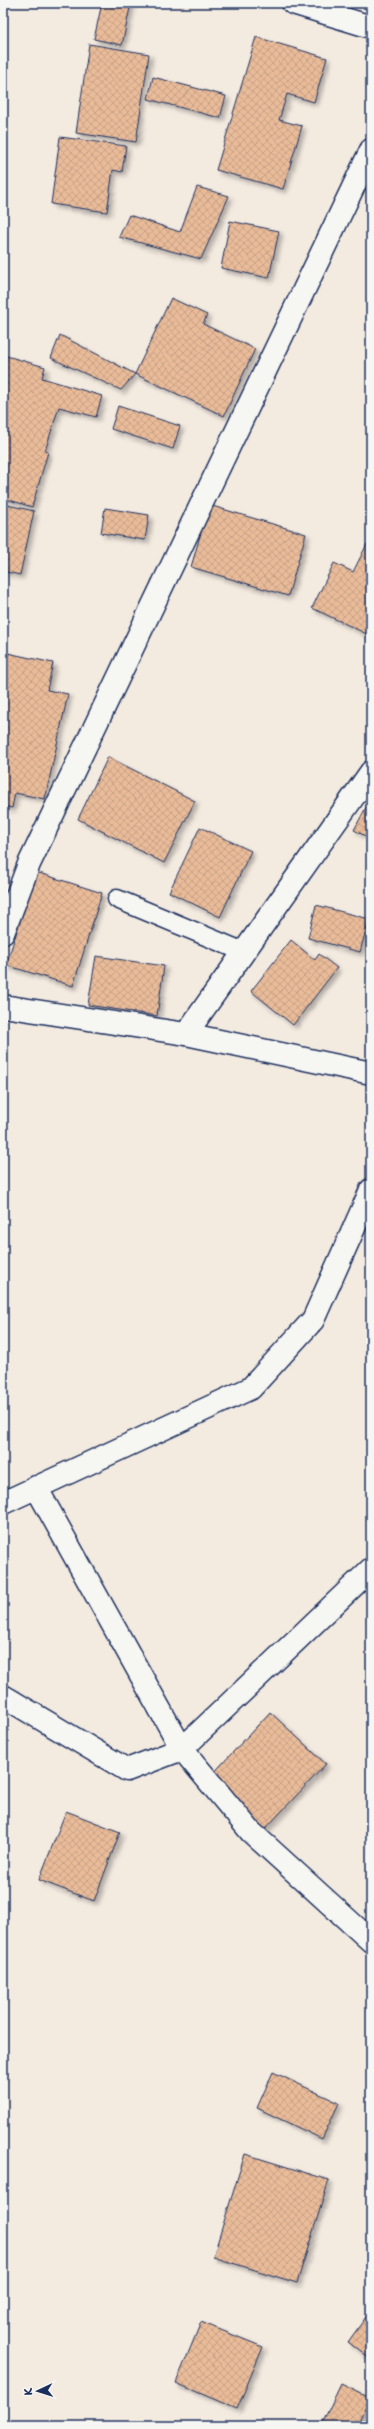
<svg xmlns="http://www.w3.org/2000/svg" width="374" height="2429" viewBox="0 0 374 2429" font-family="'Shantell Sans',sans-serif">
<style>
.building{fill:url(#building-cross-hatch);stroke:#1b2f5e;filter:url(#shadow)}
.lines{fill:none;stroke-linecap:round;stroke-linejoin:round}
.lane-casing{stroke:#1b2f5e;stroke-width:21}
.street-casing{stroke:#1b2f5e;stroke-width:25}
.lane{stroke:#f6f6f2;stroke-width:18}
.street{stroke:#f6f6f2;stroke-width:22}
</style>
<defs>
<pattern id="building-cross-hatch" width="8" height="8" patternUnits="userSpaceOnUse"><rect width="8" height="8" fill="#e9bb99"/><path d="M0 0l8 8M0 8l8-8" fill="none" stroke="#c7a186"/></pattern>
<filter id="shadow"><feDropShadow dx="3.5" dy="3.5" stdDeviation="2" flood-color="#0004"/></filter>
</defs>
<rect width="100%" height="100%" fill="#f3eae0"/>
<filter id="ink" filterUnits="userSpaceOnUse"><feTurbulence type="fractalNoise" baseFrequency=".025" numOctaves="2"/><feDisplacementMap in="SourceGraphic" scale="8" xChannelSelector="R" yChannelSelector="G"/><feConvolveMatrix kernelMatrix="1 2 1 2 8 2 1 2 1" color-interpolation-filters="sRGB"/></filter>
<g filter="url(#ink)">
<path class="building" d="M 102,3 L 131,3 L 122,45 L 94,39 Z
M 256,37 L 327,58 L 314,102 L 287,94 L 279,120 L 302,126 L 283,189 L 216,170 Z
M 89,44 L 149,54 L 136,142 L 76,133 Z
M 153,77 L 226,96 L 220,118 L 148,99 Z
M 60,137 L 126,146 L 122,172 L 113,170 L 107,212 L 51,204 Z
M 197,187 L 229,196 L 201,259 L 119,237 L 129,215 L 180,232 Z
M 230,221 L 279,231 L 269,278 L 221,268 Z
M 171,298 L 207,315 L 203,324 L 255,349 L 224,416 L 135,374 Z
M 60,335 L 135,374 L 121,390 L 51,358 Z
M 3,355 L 45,367 L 42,378 L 102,396 L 96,417 L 59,407 L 45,451 L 48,452 L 32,507 L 3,498 Z
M 118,406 L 180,426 L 173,449 L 111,429 Z
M 3,504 L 34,511 L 20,575 L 3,571 Z
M 209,505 L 306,534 L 288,596 L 191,567 Z
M 105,508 L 149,515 L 145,540 L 101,533 Z
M 367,544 L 371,546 L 371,636 L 312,608 L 334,563 L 353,572 Z
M 3,652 L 53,663 L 47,690 L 68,694 L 45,799 L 15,793 L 12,808 L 3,806 Z
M 108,757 L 195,801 L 164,863 L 78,819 Z
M 371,798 L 371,839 L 354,830 Z
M 200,827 L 251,851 L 220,917 L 169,892 Z
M 36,872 L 102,893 L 73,986 L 6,965 Z
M 316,905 L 369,919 L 360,952 L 308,938 Z
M 291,940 L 315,960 L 319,954 L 337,968 L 293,1025 L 251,991 Z
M 96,956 L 164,966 L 157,1016 L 88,1005 Z
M 270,1712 L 326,1764 L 264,1830 L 209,1778 Z
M 66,1811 L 120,1832 L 94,1901 L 39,1880 Z
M 273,2072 L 339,2103 L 322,2139 L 257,2108 Z
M 245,2154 L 329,2180 L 297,2283 L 213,2257 Z
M 371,2310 L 371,2360 L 348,2342 Z
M 201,2322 L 263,2347 L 237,2409 L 176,2383 Z
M 341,2384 L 370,2398 L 357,2426 L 321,2426 Z"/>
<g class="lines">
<g class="lane-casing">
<path id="lane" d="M 117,899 L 244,952"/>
</g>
<g class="street-casing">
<path id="street" d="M 293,3 L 371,27
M 3,933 L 29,864 L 371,150
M 3,1006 L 186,1034 L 371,1073
M 186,1034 L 371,772
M 36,1487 L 182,1749 L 251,1832 L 371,1941
M 3,1503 L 251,1388 L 313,1320 L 371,1190
M 3,1696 L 127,1770 L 182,1749 L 371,1569"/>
</g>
<use href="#lane" class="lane"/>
<use href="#street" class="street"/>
</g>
</g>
<rect width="374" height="2429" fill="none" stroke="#f6f6f2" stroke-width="16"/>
<rect x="8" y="8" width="358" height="2413" fill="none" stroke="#1b2f5e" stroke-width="1.5" filter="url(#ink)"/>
<g transform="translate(38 2391) rotate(266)" stroke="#f6f6f2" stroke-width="3" paint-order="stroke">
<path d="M0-3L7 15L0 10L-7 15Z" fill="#1b2f5e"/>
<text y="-6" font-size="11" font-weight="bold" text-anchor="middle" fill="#1b2f5e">K</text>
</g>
</svg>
